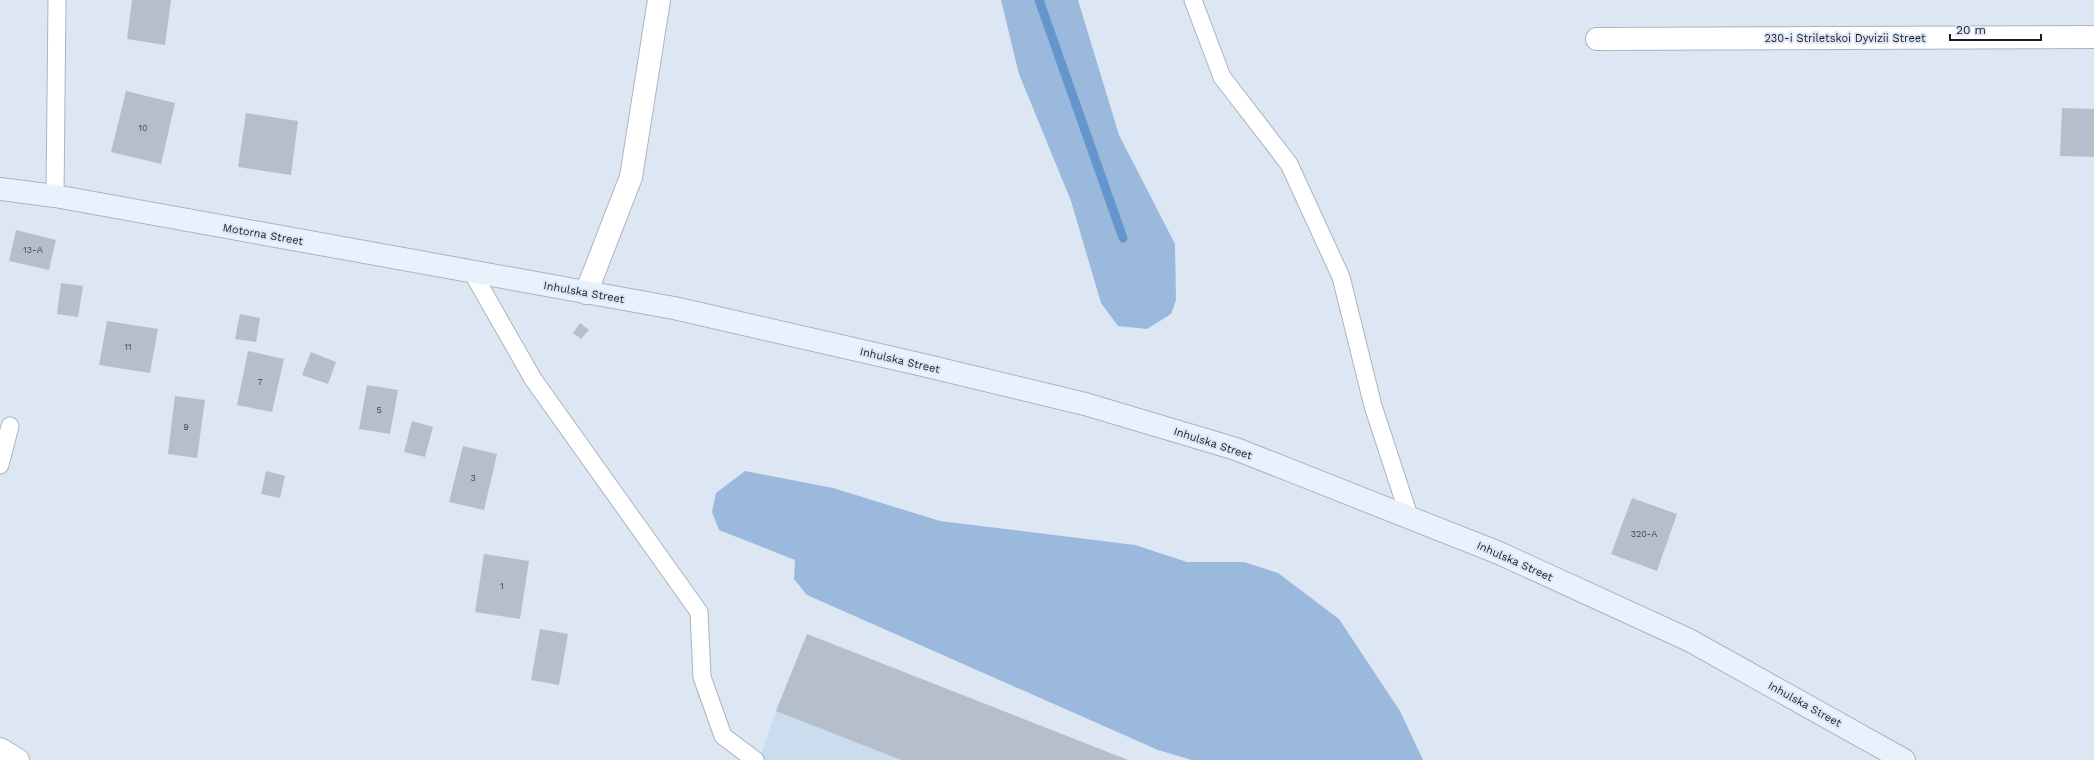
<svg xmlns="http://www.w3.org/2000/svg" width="2094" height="760" viewBox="0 0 2094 760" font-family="'Work Sans',sans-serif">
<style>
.built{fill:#ccdcef}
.green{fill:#9ab9dd}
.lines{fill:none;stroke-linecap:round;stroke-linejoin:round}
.stream{stroke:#6595cd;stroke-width:9}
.building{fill:#b5bfcb}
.lane-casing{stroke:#aab4c1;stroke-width:19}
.street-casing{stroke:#aab4c1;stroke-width:24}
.secondary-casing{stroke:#aab4c1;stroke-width:24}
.lane{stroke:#fff;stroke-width:17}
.street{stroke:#fff;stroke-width:22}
.secondary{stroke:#e9f2fc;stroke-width:22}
.labels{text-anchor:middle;stroke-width:4;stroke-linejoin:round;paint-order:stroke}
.number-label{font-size:9px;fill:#40464c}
.street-label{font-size:11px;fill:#191d21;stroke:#dde7f4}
</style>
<rect width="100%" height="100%" fill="#dde7f4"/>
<path class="built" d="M 807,634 L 1128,760 L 759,760 L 776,711 Z"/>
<path class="green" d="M 1001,0 L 1078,0 L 1119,135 L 1175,244 L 1176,300 L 1171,314 L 1147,329 L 1118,326 L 1101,303 L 1071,201 L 1019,74 Z
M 745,471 L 833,488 L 940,521 L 1135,545 L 1187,562 L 1244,562 L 1278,573 L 1339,619 L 1400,711 L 1423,760 L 1192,760 L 1158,750 L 807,595 L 794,579 L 795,560 L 719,530 L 712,512 L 716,493 Z"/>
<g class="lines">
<path class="stream" d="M 1039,0 L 1123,238"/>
</g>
<path class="building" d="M 132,0 L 171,0 L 165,45 L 127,39 Z
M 126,91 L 175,103 L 161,164 L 111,152 Z
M 2062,108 L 2094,109 L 2094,157 L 2060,156 Z
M 246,113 L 298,121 L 291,175 L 238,167 Z
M 16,230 L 56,240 L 49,270 L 9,261 Z
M 61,283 L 83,286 L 78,317 L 57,314 Z
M 240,314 L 260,318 L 256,342 L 235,339 Z
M 107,321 L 158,329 L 150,373 L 99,365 Z
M 580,323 L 589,330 L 581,339 L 573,333 Z
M 248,351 L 284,359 L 272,412 L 237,405 Z
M 311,352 L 336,362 L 328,384 L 302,375 Z
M 367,385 L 398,390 L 390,434 L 359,429 Z
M 175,396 L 205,400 L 197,458 L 168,454 Z
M 412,421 L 433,427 L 425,457 L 404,452 Z
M 463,446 L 497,454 L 484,510 L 449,502 Z
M 266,471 L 285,476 L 280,498 L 261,494 Z
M 1632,498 L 1677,514 L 1657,571 L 1611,554 Z
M 484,554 L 529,561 L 520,619 L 475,612 Z
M 540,629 L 568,634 L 559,685 L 531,680 Z
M 807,634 L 1128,760 L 901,760 L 776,711 Z"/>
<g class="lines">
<g class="lane-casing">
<path id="lane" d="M 1193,0 L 1222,77 L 1289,164 L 1341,277 L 1373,406 L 1409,516
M 55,196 L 57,0
M 472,272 L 533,379 L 699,612 L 702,677 L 723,736 L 755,760
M 0,465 L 10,426"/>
</g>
<g class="street-casing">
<path id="street" d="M 1597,39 L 2094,37
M 586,293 L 631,177 L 659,0
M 0,749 L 18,760"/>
</g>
<g class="secondary-casing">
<path id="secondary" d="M 0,189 L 55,196 L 674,308 L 923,365 L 1085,404 L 1236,449 L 1499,553 L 1689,640 L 1904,760"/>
</g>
<use href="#lane" class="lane"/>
<use href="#street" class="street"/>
<use href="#secondary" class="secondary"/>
</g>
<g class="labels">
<g class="number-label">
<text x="143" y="131">10</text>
<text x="33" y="253">13-А</text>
<text x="128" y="350">11</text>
<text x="260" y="385">7</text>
<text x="379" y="413">5</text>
<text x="186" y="430">9</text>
<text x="473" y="481">3</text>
<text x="1644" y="537">320-А</text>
<text x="502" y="589">1</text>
</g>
<g class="street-label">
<text x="1845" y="42">230-i Striletskoi Dyvizii Street</text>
<text transform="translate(263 234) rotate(10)" y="4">Motorna Street</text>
<text transform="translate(584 292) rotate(10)" y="4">Inhulska Street</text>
<text transform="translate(900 360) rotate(13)" y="4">Inhulska Street</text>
<text transform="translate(1213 443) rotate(18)" y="4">Inhulska Street</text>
<text transform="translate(1515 561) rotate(24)" y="4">Inhulska Street</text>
<text transform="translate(1805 704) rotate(29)" y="4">Inhulska Street</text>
</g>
</g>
<path d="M1950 34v6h91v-6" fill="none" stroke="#191d21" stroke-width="2"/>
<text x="1956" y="34" font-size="12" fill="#191d21" stroke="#dde7f4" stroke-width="3" paint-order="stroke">20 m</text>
</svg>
